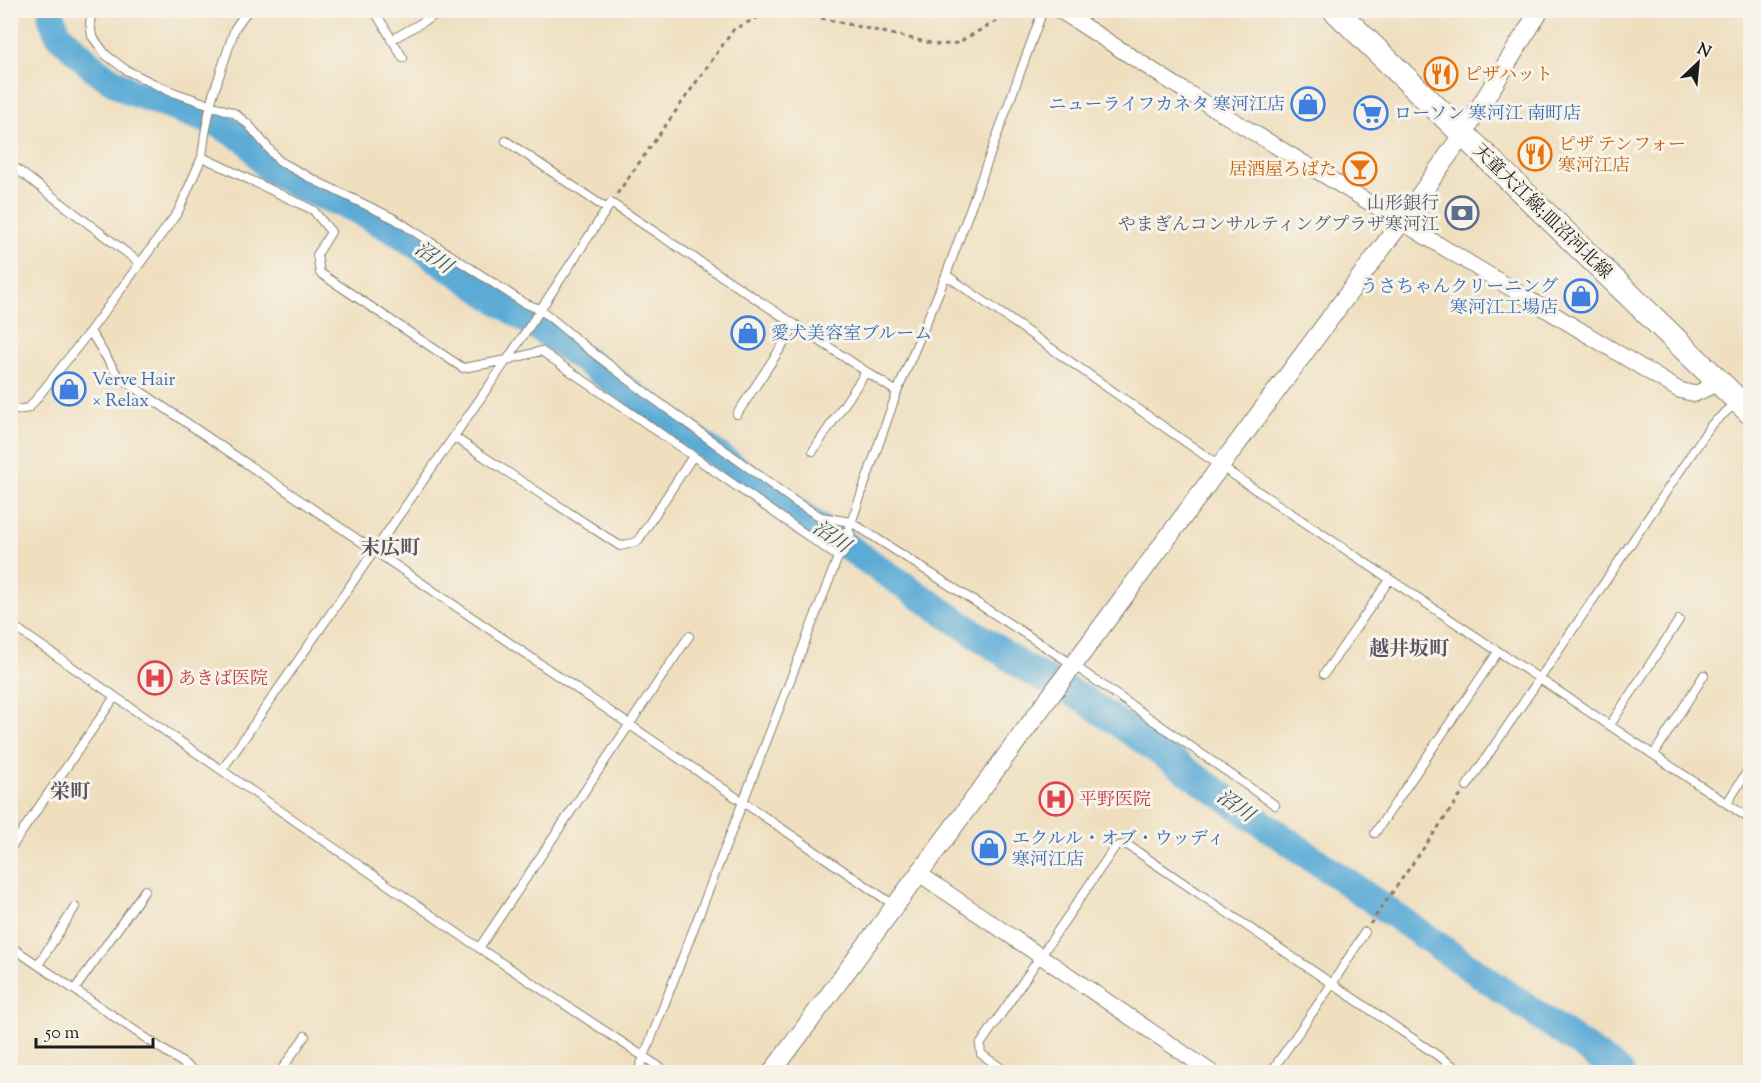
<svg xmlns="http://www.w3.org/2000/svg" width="1761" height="1083" viewBox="0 0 1761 1083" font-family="'Sorts Mill Goudy','Noto Serif JP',serif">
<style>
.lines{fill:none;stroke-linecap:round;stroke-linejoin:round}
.river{stroke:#5cabd6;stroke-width:28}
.service-casing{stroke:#867e6e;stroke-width:10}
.minor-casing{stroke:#867e6e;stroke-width:17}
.tertiary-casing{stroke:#867e6e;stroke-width:20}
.primary-casing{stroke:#867e6e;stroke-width:26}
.path{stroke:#867e6e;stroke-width:3;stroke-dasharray:4.5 4.5;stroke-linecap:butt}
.service{stroke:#fff;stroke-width:8}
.minor{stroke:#fff;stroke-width:15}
.tertiary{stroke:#fff;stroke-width:18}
.primary{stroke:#fff;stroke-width:24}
.labels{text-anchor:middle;stroke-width:6;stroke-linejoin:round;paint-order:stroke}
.food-label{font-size:18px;fill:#c56008;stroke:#f7f3e8;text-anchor:start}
.shop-label{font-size:18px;fill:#366cbe;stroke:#f7f3e8;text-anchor:start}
.service-label{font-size:18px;fill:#4e5e75;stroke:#f7f3e8;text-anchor:end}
.street-label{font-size:18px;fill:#1c1c1c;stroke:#f7f3e8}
.health-label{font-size:18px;fill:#be3a42;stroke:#f7f3e8;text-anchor:start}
.water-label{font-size:20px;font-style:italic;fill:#365566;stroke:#f7f3e8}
.neighbourhood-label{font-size:20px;font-weight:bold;fill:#585363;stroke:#f7f3e8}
</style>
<rect width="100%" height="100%" fill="#f7f3e8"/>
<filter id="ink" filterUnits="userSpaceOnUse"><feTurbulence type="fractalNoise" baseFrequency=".0167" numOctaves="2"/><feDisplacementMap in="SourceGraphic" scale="12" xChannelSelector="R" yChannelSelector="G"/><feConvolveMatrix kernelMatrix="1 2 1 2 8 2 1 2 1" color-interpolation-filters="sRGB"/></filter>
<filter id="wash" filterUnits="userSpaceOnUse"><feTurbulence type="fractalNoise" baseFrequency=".008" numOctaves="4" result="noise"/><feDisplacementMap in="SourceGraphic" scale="24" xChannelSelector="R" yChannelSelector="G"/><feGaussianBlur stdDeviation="1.35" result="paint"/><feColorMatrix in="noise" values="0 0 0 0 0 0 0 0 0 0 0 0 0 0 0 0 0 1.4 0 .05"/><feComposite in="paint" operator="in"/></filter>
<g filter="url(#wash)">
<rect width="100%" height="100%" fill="#efdfbf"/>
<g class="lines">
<path class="river" d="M 51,10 L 52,19 L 59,35 L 97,71 L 129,91 L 220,125 L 249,142 L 269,169 L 300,187 L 355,209 L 400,234 L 552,337 L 805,518 L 1030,671 L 1082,698 L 1620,1072"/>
</g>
</g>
<g filter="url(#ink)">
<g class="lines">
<g class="service-casing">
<path id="service" d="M 92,10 L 90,23 L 92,36 L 106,55 L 126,70 L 167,90 L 234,113 L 249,125 L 279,161 L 318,182 L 395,219 L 501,288 L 524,303 L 540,309 L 587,348 L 654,399 L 797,503 L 821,517 L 851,522 L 1072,664 L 1275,805
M 374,10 L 403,58
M 391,40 L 444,10
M 506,141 L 607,209
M 202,157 L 313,210 L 331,232 L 317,255 L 320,273 L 463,368 L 507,360 L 611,203 L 897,392
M 10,164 L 140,263
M 946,275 L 1220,466 L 1750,819
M 90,331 L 118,376 L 894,905
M 10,411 L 29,408 L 90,331 L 178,212 L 202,157 L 205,134 L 212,98 L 235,28 L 248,10
M 737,414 L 796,325
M 813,451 L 866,372
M 693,456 L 838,557
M 850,526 L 897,392 L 946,275 L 1043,10
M 10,624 L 479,948 L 667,1072
M 1324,674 L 1390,579
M 1610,725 L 1679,620
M 1654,754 L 1704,675
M 222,770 L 507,360 L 541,351 L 693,456 L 637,542 L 620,546 L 454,437
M 1467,786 L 1711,425 L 1735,404
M 1727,803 L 1750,767
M 1375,833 L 1498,652
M 10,849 L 114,698
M 10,946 L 196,1072
M 479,948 L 689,636
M 38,965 L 75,907
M 75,989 L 145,890
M 280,1072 L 305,1036
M 638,1072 L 840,552
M 1007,1072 L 981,1054 L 980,1045 L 1115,847 L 1126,844 L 1462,1072
M 1271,1072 L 1332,984 L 1365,932"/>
</g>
<g class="minor-casing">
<path id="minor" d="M 1059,10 L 1185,91 L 1679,390 L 1695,394 L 1720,382
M 840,552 L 847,535
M 918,873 L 1211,1072"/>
</g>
<g class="tertiary-casing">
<path id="tertiary" d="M 772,1072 L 1402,221 L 1463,134 L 1540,10"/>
</g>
<g class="primary-casing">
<path id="primary" d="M 1335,10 L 1750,412"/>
</g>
<path class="path" d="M 786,10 L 940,45 L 957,43 L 1017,10
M 617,194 L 734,29 L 773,10
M 1370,924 L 1461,795"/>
<use href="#service" class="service"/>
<use href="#minor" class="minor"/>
<use href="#tertiary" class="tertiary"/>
<use href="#primary" class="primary"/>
</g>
</g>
<defs>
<g id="restaurant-ring" transform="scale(1.725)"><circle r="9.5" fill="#f7f3e8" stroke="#e8710a" stroke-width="1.5"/><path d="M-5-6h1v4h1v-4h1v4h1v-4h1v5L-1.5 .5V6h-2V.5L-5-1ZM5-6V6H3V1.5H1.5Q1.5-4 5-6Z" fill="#e8710a"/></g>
<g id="shop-ring" transform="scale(1.725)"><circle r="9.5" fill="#f7f3e8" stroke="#3f7fe0" stroke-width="1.5"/><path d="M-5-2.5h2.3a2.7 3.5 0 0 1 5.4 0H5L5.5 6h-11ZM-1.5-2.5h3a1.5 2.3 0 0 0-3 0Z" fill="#3f7fe0"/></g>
<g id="supermarket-ring" transform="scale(1.725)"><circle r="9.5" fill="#f7f3e8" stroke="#3f7fe0" stroke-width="1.5"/><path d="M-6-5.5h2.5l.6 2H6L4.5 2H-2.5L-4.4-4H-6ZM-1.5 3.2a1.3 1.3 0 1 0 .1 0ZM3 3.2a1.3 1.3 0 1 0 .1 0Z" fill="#3f7fe0"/></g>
<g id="bar-ring" transform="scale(1.725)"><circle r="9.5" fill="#f7f3e8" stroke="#e8710a" stroke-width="1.5"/><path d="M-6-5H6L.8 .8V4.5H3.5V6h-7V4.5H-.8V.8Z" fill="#e8710a"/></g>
<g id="bank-ring" transform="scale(1.725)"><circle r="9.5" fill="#f7f3e8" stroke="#5c6f8a" stroke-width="1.5"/><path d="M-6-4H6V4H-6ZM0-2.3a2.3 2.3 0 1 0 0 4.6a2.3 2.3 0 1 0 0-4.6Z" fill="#5c6f8a"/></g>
<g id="hospital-ring" transform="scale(1.725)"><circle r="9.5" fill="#f7f3e8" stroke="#e0444e" stroke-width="1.5"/><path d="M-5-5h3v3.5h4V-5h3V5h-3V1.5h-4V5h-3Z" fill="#e0444e"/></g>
</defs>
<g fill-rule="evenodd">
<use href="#restaurant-ring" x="1441" y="74"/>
<use href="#shop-ring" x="1308" y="104"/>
<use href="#supermarket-ring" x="1371" y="113"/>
<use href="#restaurant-ring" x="1535" y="154"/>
<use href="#bar-ring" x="1360" y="169"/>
<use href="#bank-ring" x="1462" y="213"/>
<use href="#shop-ring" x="1581" y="296"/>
<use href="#shop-ring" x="748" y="333"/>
<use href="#shop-ring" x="69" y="389"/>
<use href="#hospital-ring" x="155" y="678"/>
<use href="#hospital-ring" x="1056" y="799"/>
<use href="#shop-ring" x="989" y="848"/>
</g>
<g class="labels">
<g class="food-label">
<text x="1464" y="80">ピザハット</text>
<text x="1558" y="150">ピザ テンフォー<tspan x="1558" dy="21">寒河江店</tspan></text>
<text x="1337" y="175" text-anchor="end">居酒屋ろばた</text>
</g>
<g class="shop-label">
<text x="1285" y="110" text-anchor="end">ニューライフカネタ 寒河江店</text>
<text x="1394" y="119">ローソン 寒河江 南町店</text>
<text x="1558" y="292" text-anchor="end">うさちゃんクリーニング<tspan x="1558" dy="21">寒河江工場店</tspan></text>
<text x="771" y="339">愛犬美容室ブルーム</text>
<text x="92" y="385">Verve Hair<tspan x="92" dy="21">× Relax</tspan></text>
<text x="1012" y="844">エクルル・オブ・ウッディ<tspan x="1012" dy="21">寒河江店</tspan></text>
</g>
<g class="service-label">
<text x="1439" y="209">山形銀行<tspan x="1439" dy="21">やまぎんコンサルティングプラザ寒河江</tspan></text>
</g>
<g class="street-label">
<text transform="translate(1543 211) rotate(44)" y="6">天童大江線;皿沼河北線</text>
</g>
<g class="health-label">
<text x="178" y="684">あきば医院</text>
<text x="1079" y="805">平野医院</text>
</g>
<g class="water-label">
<text transform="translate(434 257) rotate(34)" y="7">沼川</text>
<text transform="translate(832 536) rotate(34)" y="7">沼川</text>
<text transform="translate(1236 805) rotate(35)" y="7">沼川</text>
</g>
<g class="neighbourhood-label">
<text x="390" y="554">末広町</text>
<text x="1409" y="655">越井坂町</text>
<text x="70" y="798">栄町</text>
</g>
</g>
<rect width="1761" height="1083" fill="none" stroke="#f7f3e8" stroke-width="36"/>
<g transform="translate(1698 63) rotate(26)" stroke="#f7f3e8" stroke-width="4.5" paint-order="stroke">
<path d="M0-4.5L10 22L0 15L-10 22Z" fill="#1c1c1c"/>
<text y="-9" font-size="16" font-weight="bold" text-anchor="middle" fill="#1c1c1c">N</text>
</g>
<path d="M36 1038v9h117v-9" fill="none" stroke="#1c1c1c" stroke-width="3"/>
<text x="45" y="1038" font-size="18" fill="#1c1c1c" stroke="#f7f3e8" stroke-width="4.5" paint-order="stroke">50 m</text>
</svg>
